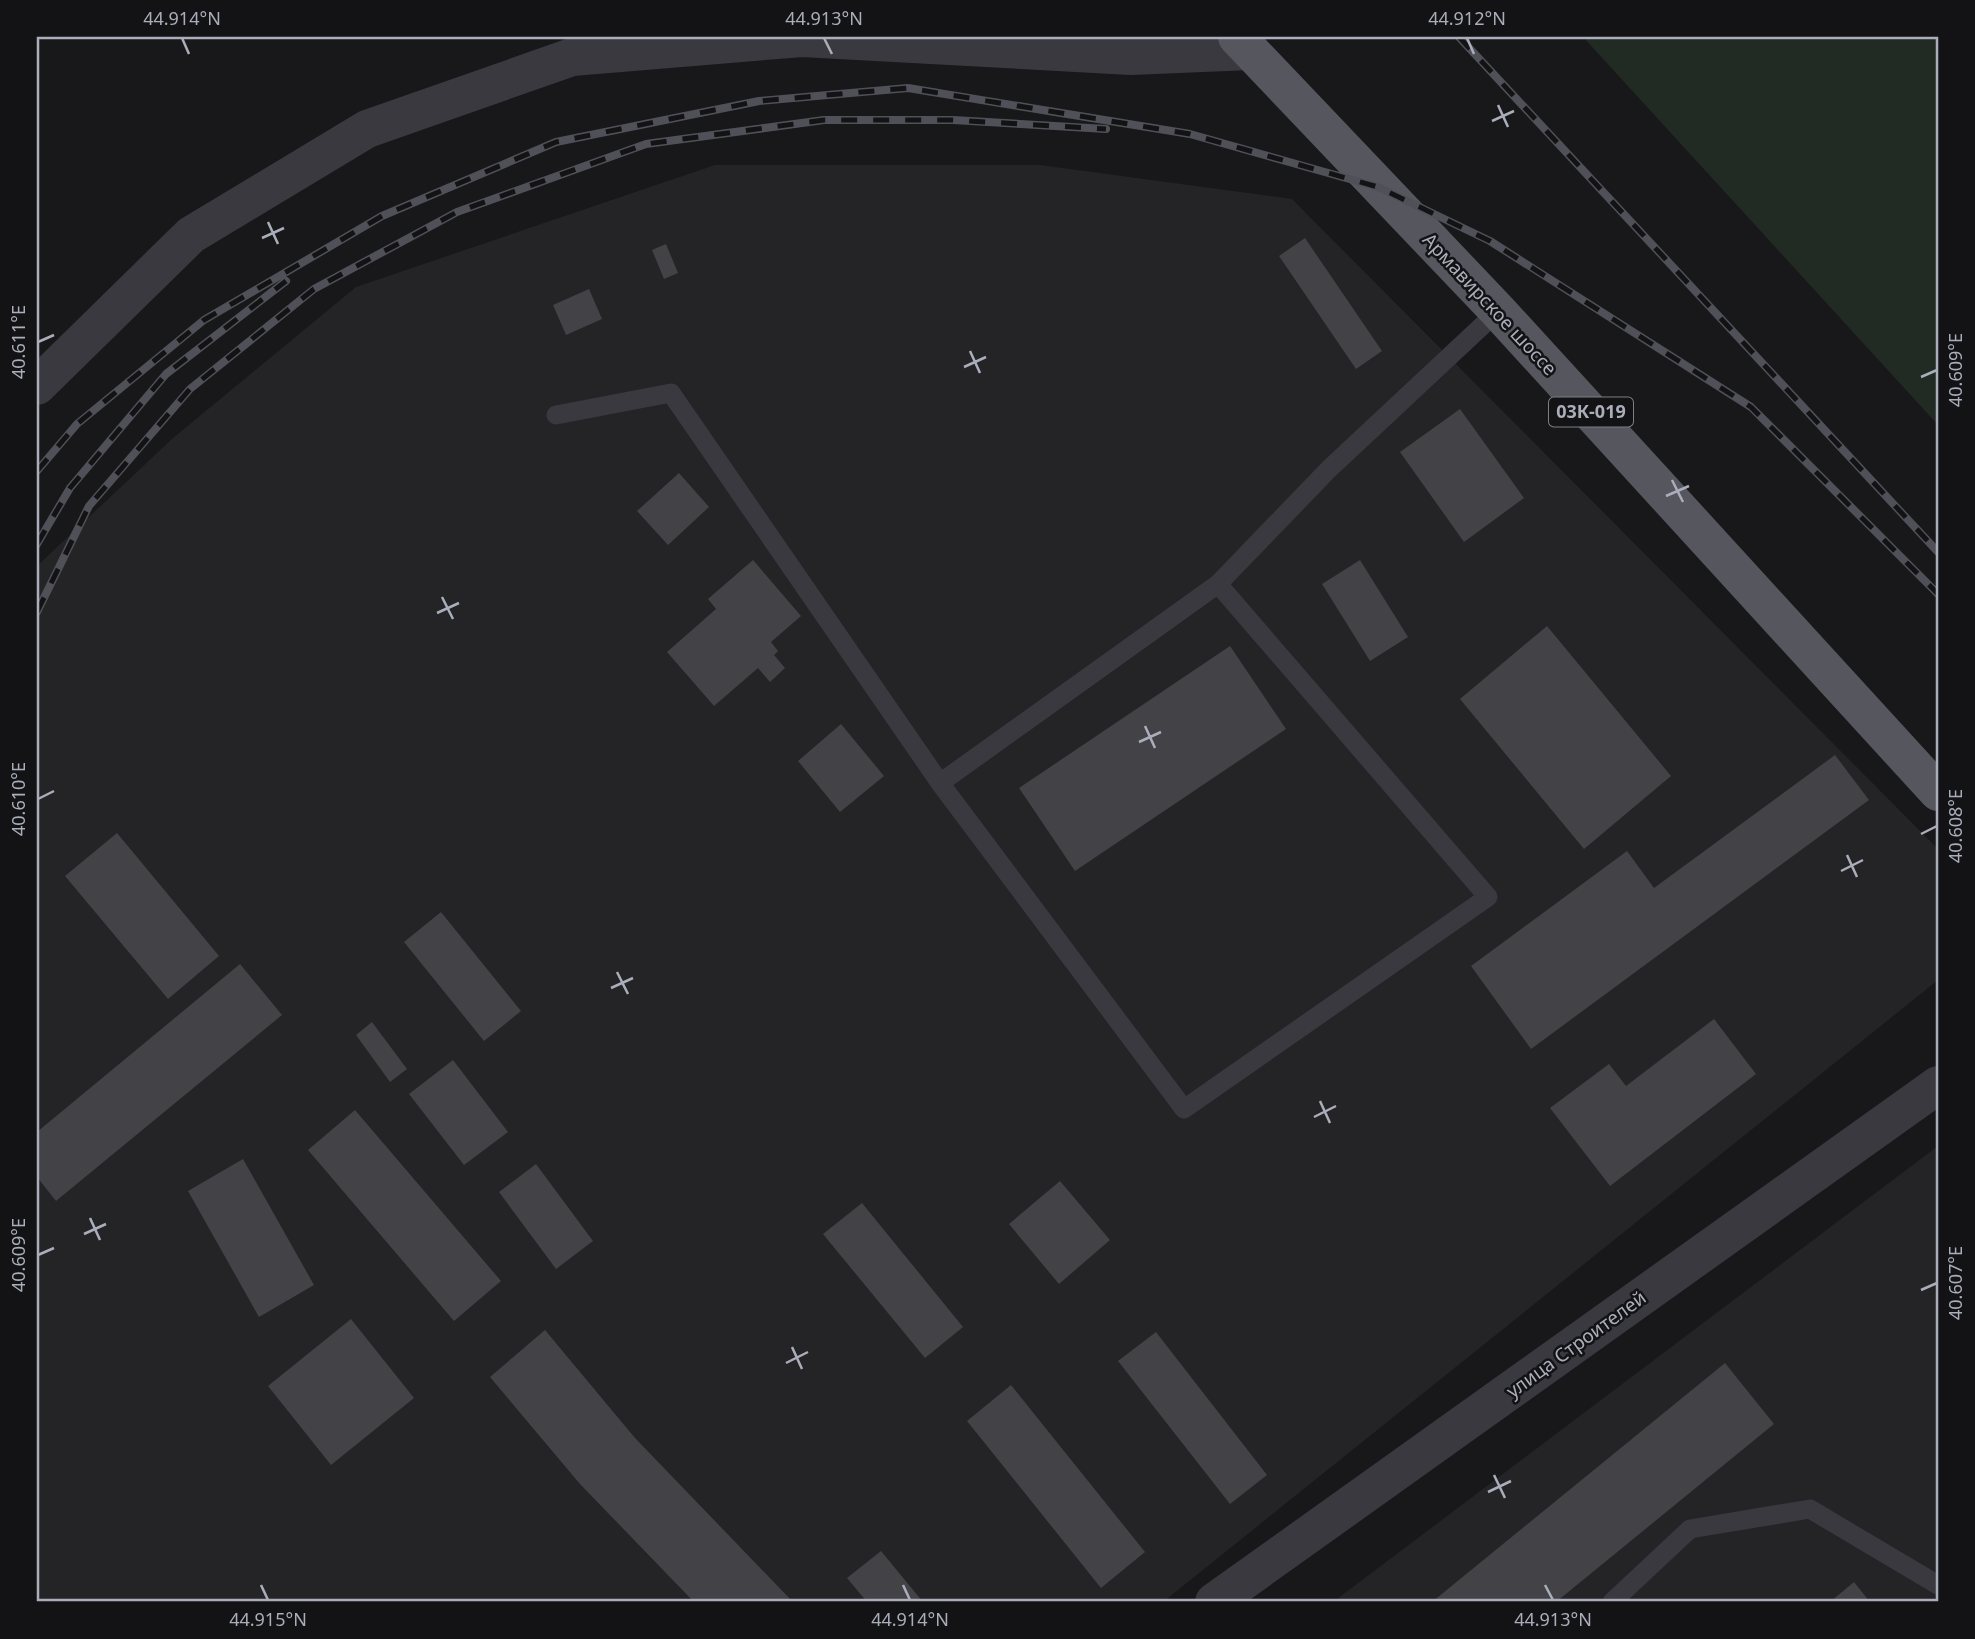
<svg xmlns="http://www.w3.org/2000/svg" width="1975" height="1639" viewBox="0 0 1975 1639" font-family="'Noto Sans',sans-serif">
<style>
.built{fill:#242427}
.green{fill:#222a24}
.building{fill:#434247}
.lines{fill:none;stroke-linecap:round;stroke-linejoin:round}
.lane{stroke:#39393f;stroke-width:19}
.street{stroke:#39393f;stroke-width:38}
.primary{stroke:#55565e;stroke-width:38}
.rail-casing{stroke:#505158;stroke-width:8}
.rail{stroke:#131315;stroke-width:5;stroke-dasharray:16;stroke-linecap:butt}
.ticks{fill:none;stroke:#aaadba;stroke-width:2.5}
.labels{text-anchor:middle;stroke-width:5;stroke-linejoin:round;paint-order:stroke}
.shield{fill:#131315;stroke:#7d7f88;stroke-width:2}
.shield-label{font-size:18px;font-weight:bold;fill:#aaadba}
.street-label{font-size:19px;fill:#aaadba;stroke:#131315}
.neatline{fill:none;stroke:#aaadba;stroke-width:2.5}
.ticks-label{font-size:18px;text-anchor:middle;fill:#aaadba}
</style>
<rect width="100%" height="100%" fill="#18181a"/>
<path class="built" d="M 715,165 L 1040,165 L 1292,199 L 1938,849 L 1938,980 L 1163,1602 L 37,1602 L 37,566 L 173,438 L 356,287 Z
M 1938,1146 L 1938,1602 L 1333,1602 Z"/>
<path class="green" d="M 1583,37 L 1938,37 L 1938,425 Z"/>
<path class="building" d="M 1305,238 L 1382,351 L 1356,369 L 1279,256 Z
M 666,244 L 678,273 L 664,279 L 652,250 Z
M 589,289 L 602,319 L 566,335 L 553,305 Z
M 1460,409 L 1524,498 L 1464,542 L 1400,452 Z
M 679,473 L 709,507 L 668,545 L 637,511 Z
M 753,560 L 801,616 L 771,642 L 778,651 L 774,655 L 785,668 L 770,682 L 758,668 L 714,706 L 667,652 L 716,609 L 708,599 Z
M 1360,560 L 1408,637 L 1370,661 L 1322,584 Z
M 1547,626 L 1671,776 L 1584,849 L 1460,699 Z
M 1230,646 L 1286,729 L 1075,871 L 1019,788 Z
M 841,724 L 884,776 L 840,812 L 798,761 Z
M 1835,755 L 1869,800 L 1531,1049 L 1471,966 L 1627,851 L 1654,888 Z
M 117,833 L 219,956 L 168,999 L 65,876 Z
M 441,912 L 521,1011 L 484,1041 L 404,942 Z
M 240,964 L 282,1015 L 56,1201 L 37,1177 L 37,1132 Z
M 1714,1019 L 1756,1074 L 1610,1186 L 1550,1108 L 1609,1064 L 1626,1086 Z
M 372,1022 L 407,1069 L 390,1082 L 356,1035 Z
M 453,1060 L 508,1132 L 464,1165 L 409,1094 Z
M 355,1110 L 501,1281 L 454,1321 L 308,1150 Z
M 243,1159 L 314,1285 L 259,1317 L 188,1191 Z
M 536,1164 L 593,1241 L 556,1269 L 499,1192 Z
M 1060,1181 L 1110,1240 L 1059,1284 L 1009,1224 Z
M 862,1203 L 963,1327 L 925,1358 L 823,1234 Z
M 351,1319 L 414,1398 L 331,1465 L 268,1386 Z
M 545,1330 L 635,1438 L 793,1602 L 694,1602 L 580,1484 L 490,1377 Z
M 1156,1332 L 1267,1475 L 1230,1504 L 1118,1361 Z
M 1725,1363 L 1774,1424 L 1556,1602 L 1432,1602 Z
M 1011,1385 L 1145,1552 L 1101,1588 L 967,1421 Z
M 881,1551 L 923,1602 L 867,1602 L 847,1578 Z
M 1854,1582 L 1870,1602 L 1830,1602 Z"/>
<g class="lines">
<path class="lane" d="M 556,415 L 671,393 L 940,783 L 1184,1109 L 1488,897 L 1218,584
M 940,783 L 1218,584 L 1329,469 L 1498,311
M 1612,1602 L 1690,1529 L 1810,1509 L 1938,1585"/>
<path class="street" d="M 37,386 L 191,235 L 367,129 L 572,57 L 802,38 L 1131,56 L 1250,51
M 1214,1602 L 1938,1085"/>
<path class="primary" d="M 1237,37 L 1498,311 L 1938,792"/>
<g class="rail-casing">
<path id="rail" d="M 1459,37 L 1938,552
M 37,471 L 77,424 L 204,320 L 382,216 L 556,142 L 759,101 L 908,88 L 1190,134 L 1378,187 L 1490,241 L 1751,407 L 1938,594
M 37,544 L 70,488 L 166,374 L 286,281
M 37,612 L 89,506 L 190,389 L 314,289 L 457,212 L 646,144 L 824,120 L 953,120 L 1106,129"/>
</g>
<use href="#rail" class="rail"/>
</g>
<path class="ticks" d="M 182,38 L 189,54M 824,38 L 832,54M 1467,38 L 1474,54M 1498,105 L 1508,127M 1492,121 L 1514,111M 268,222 L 278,244M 262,238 L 284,228M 38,342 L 54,335M 970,351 L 980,373M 964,367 L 986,357M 1921,377 L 1937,370M 1672,480 L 1683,502M 1666,496 L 1689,486M 442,597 L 453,619M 437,613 L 459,603M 1145,726 L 1155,748M 1139,742 L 1161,732M 38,799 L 54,791M 1921,834 L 1937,826M 1847,855 L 1857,877M 1841,871 L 1863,860M 617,972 L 628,994M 611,988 L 633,978M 1320,1101 L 1330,1123M 1314,1117 L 1336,1106M 90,1218 L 100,1240M 84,1234 L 106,1224M 38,1255 L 54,1248M 1921,1290 L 1937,1283M 792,1347 L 802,1369M 786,1363 L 808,1352M 1494,1475 L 1505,1498M 1488,1492 L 1511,1481M 261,1585 L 268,1600M 903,1585 L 910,1600M 1545,1585 L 1553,1600"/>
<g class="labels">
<rect class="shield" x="1549" y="397.5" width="84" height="29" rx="5"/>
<g class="shield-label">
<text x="1591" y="418">03К-019</text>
</g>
<g class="street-label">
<text transform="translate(1490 304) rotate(47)" y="7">Армавирское шоссе</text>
<text transform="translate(1576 1344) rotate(-36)" y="7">улица Строителей</text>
</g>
</g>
<rect width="1975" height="1639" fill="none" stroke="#131315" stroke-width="77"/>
<rect x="38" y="38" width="1899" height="1562" class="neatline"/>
<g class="ticks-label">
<text x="182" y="25">44.914°N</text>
<text x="824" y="25">44.913°N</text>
<text x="1467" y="25">44.912°N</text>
<text transform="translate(19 342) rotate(-90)" y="6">40.611°E</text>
<text transform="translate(1956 370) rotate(-90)" y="6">40.609°E</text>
<text transform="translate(19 799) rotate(-90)" y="6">40.610°E</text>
<text transform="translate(1956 826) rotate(-90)" y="6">40.608°E</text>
<text transform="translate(19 1255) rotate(-90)" y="6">40.609°E</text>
<text transform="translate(1956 1283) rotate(-90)" y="6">40.607°E</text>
<text x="268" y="1626">44.915°N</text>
<text x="910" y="1626">44.914°N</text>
<text x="1553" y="1626">44.913°N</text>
</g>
</svg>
